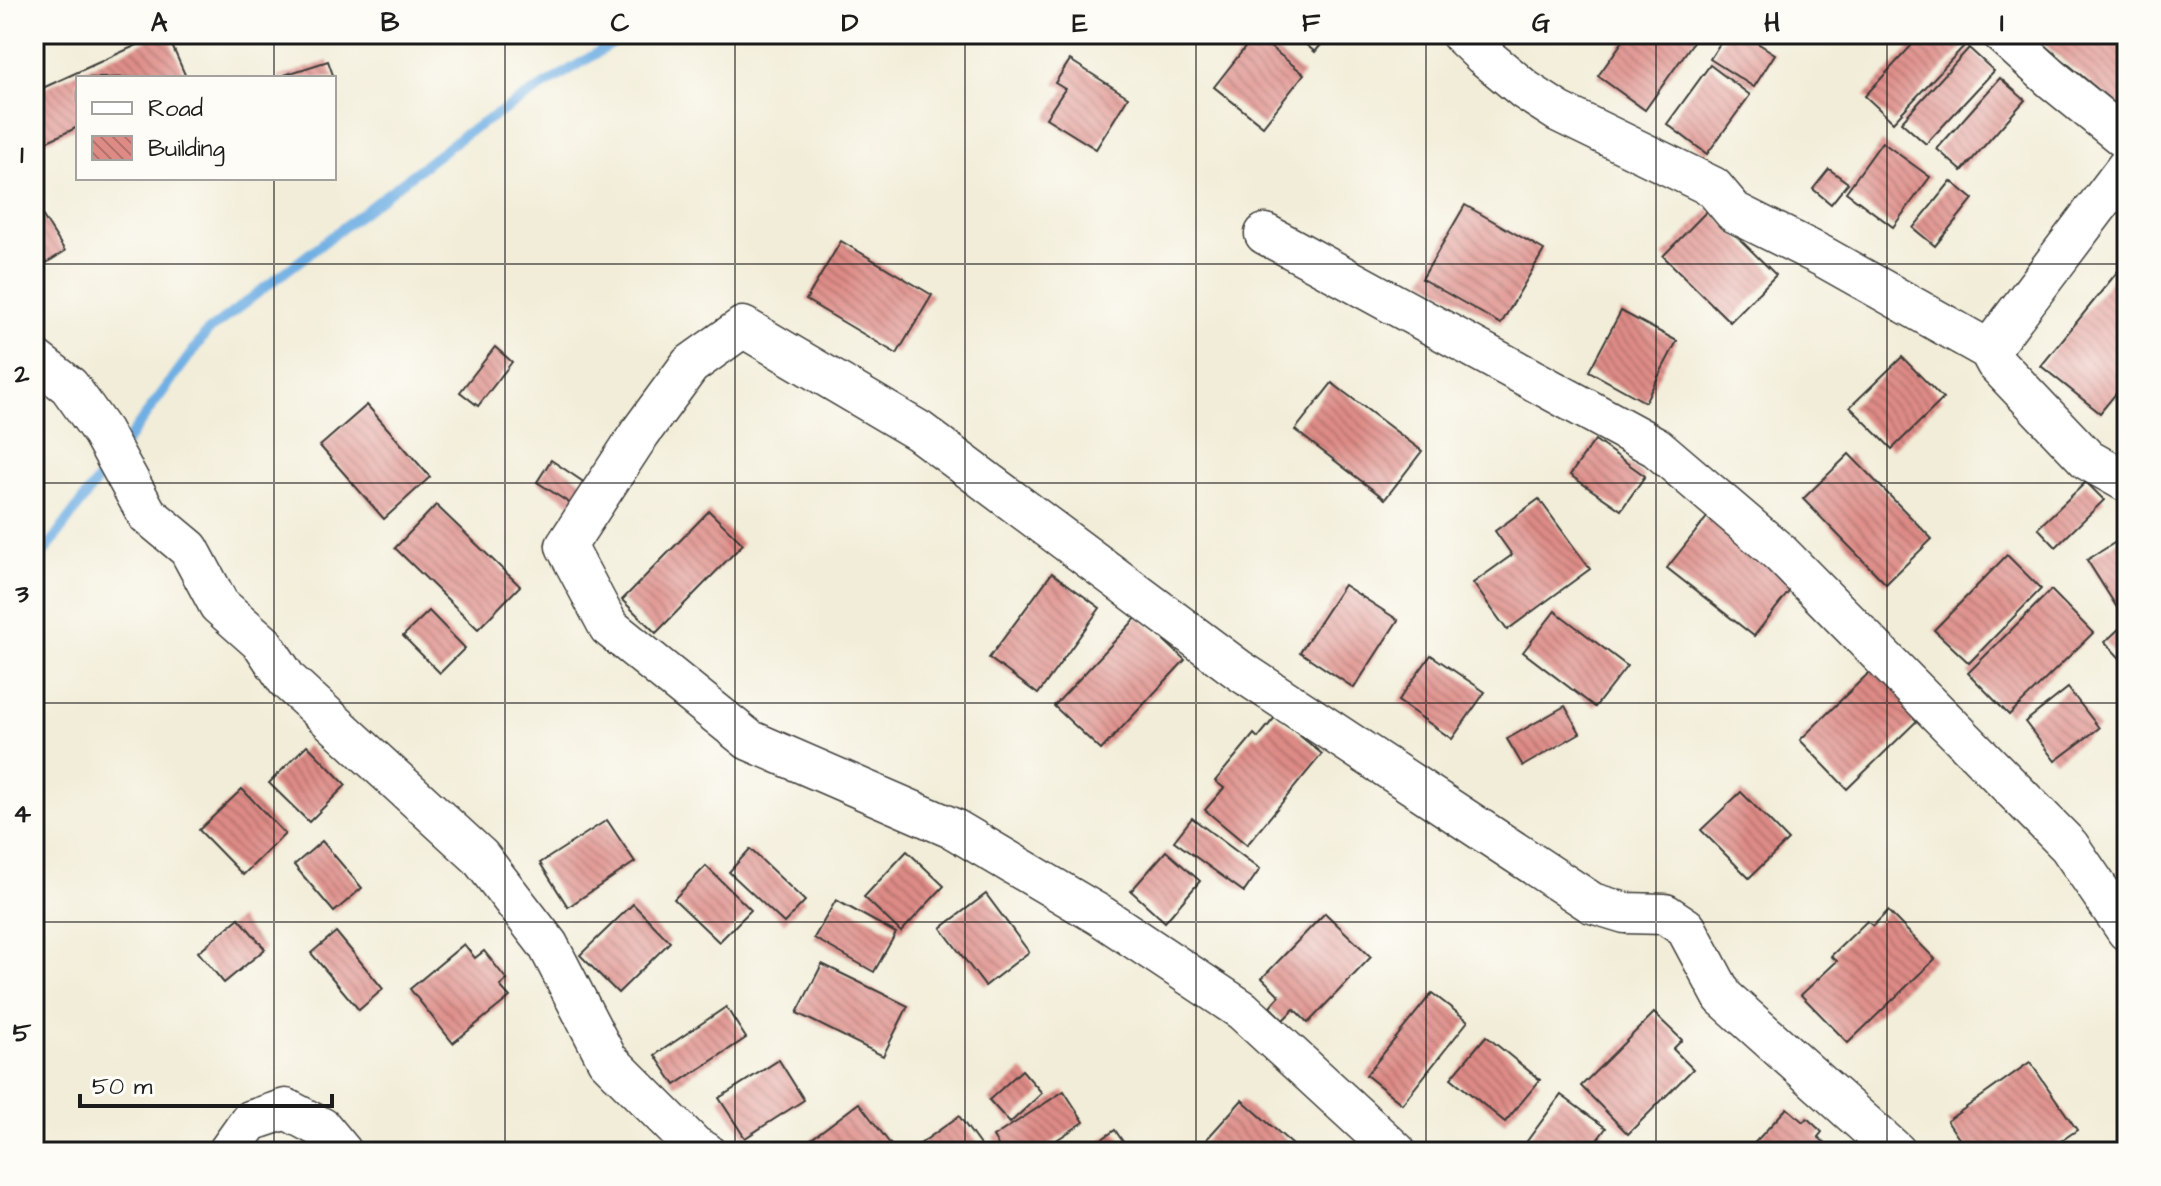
<svg xmlns="http://www.w3.org/2000/svg" width="2161" height="1186" viewBox="0 0 2161 1186" font-family="'Architects Daughter',sans-serif">
  <defs>
    <pattern id="building-back-hatch" width="6" height="6" patternUnits="userSpaceOnUse" patternTransform="scale(2)"><rect width="6" height="6" fill="#de8b86"/><path d="M-1 5l2 2M0 0l6 6M5-1l2 2" fill="none" stroke="#b3716d"/></pattern>
  </defs>
  <rect width="100%" height="100%" fill="#fdfcf7"/>
  <filter id="ink" filterUnits="userSpaceOnUse"><feTurbulence type="fractalNoise" baseFrequency=".0125" numOctaves="2"/><feDisplacementMap in="SourceGraphic" scale="16" xChannelSelector="R" yChannelSelector="G"/><feConvolveMatrix kernelMatrix="1 2 1 2 8 2 1 2 1" color-interpolation-filters="sRGB"/></filter>
  <filter id="wash" filterUnits="userSpaceOnUse"><feTurbulence type="fractalNoise" baseFrequency=".006" numOctaves="4" result="noise"/><feDisplacementMap in="SourceGraphic" scale="32" xChannelSelector="R" yChannelSelector="G"/><feGaussianBlur stdDeviation="1.8" result="paint"/><feColorMatrix in="noise" values="0 0 0 0 0 0 0 0 0 0 0 0 0 0 0 0 0 1.4 0 .05"/><feComposite in="paint" operator="in"/></filter>
  <g filter="url(#wash)">
    <rect width="100%" height="100%" fill="#f2edd8"/>
    <g fill="none" stroke-linecap="round" stroke-linejoin="round">
      <g stroke="#6fafe3" stroke-width="10">
        <polyline points="120,450 207,332 465,134 628,34"/>
        <polyline points="34,566 108,466"/>
      </g>
    </g>
    <g id="blocks">
      <g fill="url(#building-back-hatch)">
        <polygon points="161,34 167,34 186,77 78,78 78,127 39,145 34,134 34,92"/>
        <polygon points="1293,34 1330,34 1315,52"/>
        <polygon points="1628,34 1699,34 1645,110 1598,76"/>
        <polygon points="1726,34 1743,34 1775,54 1754,87 1710,59"/>
        <polygon points="1922,34 1951,34 1964,46 1893,122 1865,96"/>
        <polygon points="2032,34 2127,34 2127,100 2120,108"/>
        <polygon points="1255,35 1304,74 1263,126 1214,87"/>
        <polygon points="1969,48 1994,71 1926,144 1901,122"/>
        <polygon points="1070,60 1128,97 1096,149 1046,118 1065,89 1055,83"/>
        <polygon points="328,61 334,78 278,78 278,77"/>
        <polygon points="1710,65 1750,95 1707,154 1667,124"/>
        <polygon points="2000,78 2025,100 1962,171 1937,149"/>
        <polygon points="1882,142 1930,177 1893,227 1846,192"/>
        <polygon points="1829,169 1848,183 1831,204 1813,189"/>
        <polygon points="1951,181 1973,199 1935,246 1913,228"/>
        <polygon points="1465,205 1544,250 1501,324 1422,279"/>
        <polygon points="37,207 65,251 43,265 34,251 34,209"/>
        <polygon points="1709,209 1776,275 1730,322 1663,256"/>
        <polygon points="841,241 932,295 897,354 806,300"/>
        <polygon points="2118,271 2127,278 2127,380 2100,413 2041,366"/>
        <polygon points="1621,311 1677,341 1645,402 1589,371"/>
        <polygon points="495,347 512,362 478,406 460,392"/>
        <polygon points="1902,357 1943,399 1892,449 1850,407"/>
        <polygon points="1332,383 1422,451 1385,499 1295,430"/>
        <polygon points="367,405 430,477 384,519 320,446"/>
        <polygon points="1595,440 1645,476 1621,510 1570,475"/>
        <polygon points="1849,454 1932,539 1886,584 1803,499"/>
        <polygon points="551,460 585,483 571,504 537,482"/>
        <polygon points="2086,482 2104,500 2056,547 2038,528"/>
        <polygon points="1539,499 1590,569 1507,630 1473,583 1512,555 1495,531"/>
        <polygon points="436,505 520,586 478,629 395,548"/>
        <polygon points="709,511 743,544 656,633 622,600"/>
        <polygon points="1708,516 1795,584 1754,636 1667,568"/>
        <polygon points="2127,535 2127,614 2123,617 2087,560"/>
        <polygon points="2007,555 2041,589 1969,663 1934,630"/>
        <polygon points="1052,573 1100,608 1038,694 989,658"/>
        <polygon points="1344,585 1398,620 1354,688 1300,652"/>
        <polygon points="2051,590 2093,633 2009,715 1968,673"/>
        <polygon points="429,611 465,648 440,673 403,636"/>
        <polygon points="1555,611 1627,666 1595,707 1523,652"/>
        <polygon points="1138,616 1185,660 1101,750 1054,706"/>
        <polygon points="2121,627 2127,633 2127,666 2105,642"/>
        <polygon points="1431,655 1485,692 1452,739 1398,701"/>
        <polygon points="1881,661 1928,710 1847,789 1800,740"/>
        <polygon points="2068,688 2099,728 2055,761 2025,722"/>
        <polygon points="1565,706 1580,733 1523,766 1507,739"/>
        <polygon points="1276,716 1322,754 1247,845 1205,810 1224,788 1215,781 1254,734 1258,738"/>
        <polygon points="307,745 346,785 309,822 269,783"/>
        <polygon points="242,789 285,834 243,875 199,830"/>
        <polygon points="1741,792 1788,840 1749,878 1701,830"/>
        <polygon points="1192,818 1260,869 1244,892 1174,841"/>
        <polygon points="607,820 635,862 568,907 540,863"/>
        <polygon points="322,841 362,888 334,912 294,865"/>
        <polygon points="750,849 805,901 784,923 729,872"/>
        <polygon points="907,851 944,886 901,932 864,897"/>
        <polygon points="1166,851 1200,881 1165,922 1131,891"/>
        <polygon points="706,866 751,910 719,942 674,899"/>
        <polygon points="986,894 1029,952 985,986 941,928"/>
        <polygon points="836,900 896,933 874,972 814,938"/>
        <polygon points="633,904 670,942 618,993 580,955"/>
        <polygon points="1888,911 1935,959 1848,1043 1801,995 1837,961 1831,956 1867,921 1873,926"/>
        <polygon points="1325,913 1371,957 1308,1023 1294,1009 1283,1020 1270,1007 1280,996 1262,978"/>
        <polygon points="239,918 265,949 224,983 198,952"/>
        <polygon points="336,932 383,989 359,1010 311,953"/>
        <polygon points="464,944 475,958 484,951 507,980 500,986 510,997 453,1043 410,989"/>
        <polygon points="822,964 908,1006 883,1056 797,1013"/>
        <polygon points="1432,993 1468,1021 1402,1104 1366,1075"/>
        <polygon points="726,1007 746,1038 675,1085 655,1055"/>
        <polygon points="1654,1013 1682,1040 1673,1049 1693,1069 1628,1134 1581,1086"/>
        <polygon points="1486,1036 1540,1080 1505,1122 1451,1078"/>
        <polygon points="779,1060 804,1100 745,1138 719,1098"/>
        <polygon points="2030,1062 2077,1130 2045,1152 1968,1152 1947,1121"/>
        <polygon points="1022,1070 1042,1093 1010,1123 989,1100"/>
        <polygon points="1064,1091 1084,1122 1038,1152 1002,1152 993,1137"/>
        <polygon points="1561,1095 1606,1128 1588,1152 1519,1152"/>
        <polygon points="1242,1100 1292,1144 1285,1152 1195,1152"/>
        <polygon points="859,1103 891,1145 882,1152 794,1152"/>
        <polygon points="1787,1108 1803,1122 1807,1118 1822,1132 1818,1137 1835,1152 1746,1152"/>
        <polygon points="959,1116 985,1152 909,1152"/>
        <polygon points="1115,1130 1130,1152 1084,1152"/>
      </g>
    </g>
  </g>
  <g filter="url(#ink)">
    <use href="#blocks" fill-opacity="0" stroke="#3c3b38" stroke-width="2"/>
    <g fill="none" stroke-linecap="round" stroke-linejoin="round">
      <defs>
        <g id="minor">
          <polyline points="1461,34 1483,55 1525,90 1559,112 1713,187 1734,212 1822,256 1989,350 1996,363 2088,460 2127,482"/>
          <polyline points="2002,34 2052,79 2127,140"/>
          <polyline points="1265,234 1656,447 1780,553 2069,846 2127,931"/>
          <polyline points="1989,350 2127,167"/>
          <polyline points="34,359 69,386 102,432 147,514 189,549 219,605 263,644 287,680 480,857 548,945 607,1059 694,1146 705,1152"/>
          <polyline points="228,1152 250,1121 286,1109 322,1128 342,1152"/>
          <polyline points="1396,1152 1242,1010 1101,916 954,829 749,740 609,627 566,546 640,433 690,365 743,327 919,431 1239,670 1592,903 1625,913 1665,914 1686,928 1723,997 1896,1152"/>
        </g>
      </defs>
      <use href="#minor" stroke="#3c3b38" stroke-width="43"/>
      <use href="#minor" stroke="#fff" stroke-width="40"/>
    </g>
  </g>
  <path fill="none" stroke="#1c1c1c" stroke-width="2" stroke-opacity="0.55" d="M 274,34 L 274,78M 505,34 L 505,1152M 735,34 L 735,1152M 965,34 L 965,1152M 1196,34 L 1196,1152M 1426,34 L 1426,1152M 1656,34 L 1656,1152M 1887,34 L 1887,1152M 274,178 L 274,1152M 34,264 L 2127,264M 34,483 L 2127,483M 34,703 L 2127,703M 34,922 L 2127,922"/>
  <rect width="2161" height="1186" fill="none" stroke="#fdfcf7" stroke-width="88"/>
  <rect x="76" y="76" width="260" height="104" fill="#fdfcf7" stroke="#a3a29f" stroke-width="2"/>
  <rect x="92" y="102" width="40" height="12" fill="#ffffff" stroke="#a3a29f" stroke-width="2"/>
  <text x="148" y="116" font-size="24" fill="#1c1c1c">Road</text>
  <rect x="92" y="136" width="40" height="24" fill="url(#building-back-hatch)" stroke="#a3a29f" stroke-width="2"/>
  <text x="148" y="156" font-size="24" fill="#1c1c1c">Building</text>
  <path d="M80 1094v12h252v-12" fill="none" stroke="#1c1c1c" stroke-width="4"/>
  <text x="92" y="1094" font-size="24" fill="#1c1c1c" stroke="#fdfcf7" stroke-width="6" paint-order="stroke">50 m</text>
  <rect x="44" y="44" width="2073" height="1098" fill="none" stroke="#1c1c1c" stroke-width="3"/>
  <g font-size="26" text-anchor="middle" font-weight="bold" fill="#1c1c1c">
    <text x="159" y="31">A</text>
    <text x="390" y="31">B</text>
    <text x="620" y="31">C</text>
    <text x="850" y="31">D</text>
    <text x="1080" y="31">E</text>
    <text x="1311" y="31">F</text>
    <text x="1541" y="31">G</text>
    <text x="1772" y="31">H</text>
    <text x="2002" y="31">I</text>
    <text x="22" y="163">1</text>
    <text x="22" y="382">2</text>
    <text x="22" y="602">3</text>
    <text x="22" y="822">4</text>
    <text x="22" y="1041">5</text>
  </g>
</svg>
